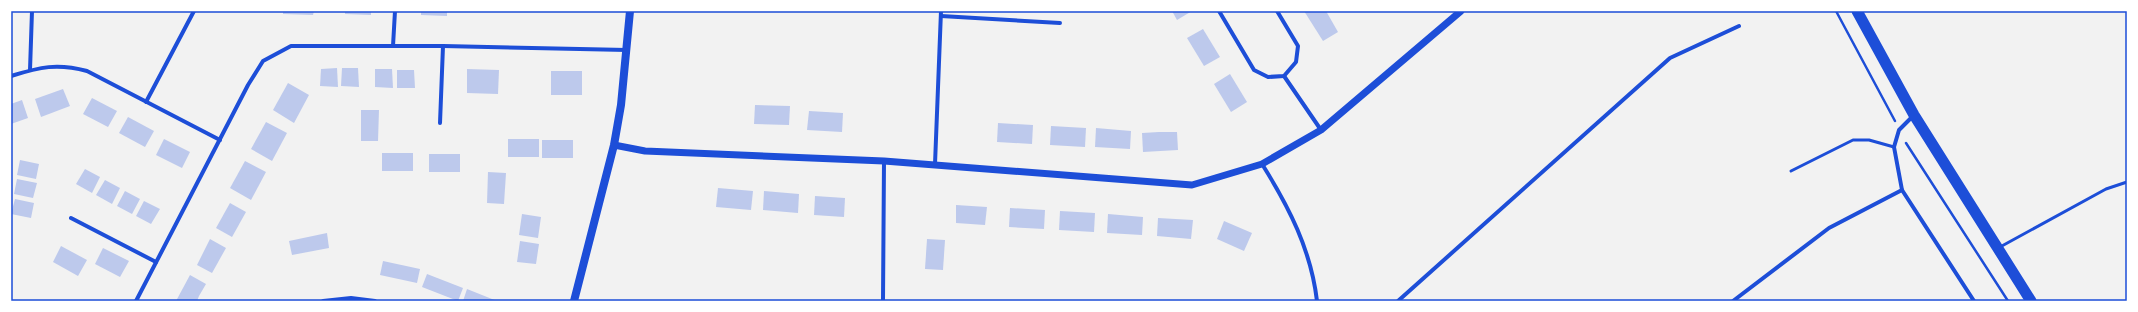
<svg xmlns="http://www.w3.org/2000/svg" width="2138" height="312" viewBox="0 0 2138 312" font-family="Helvetica,sans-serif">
  <rect width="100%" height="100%" fill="#f2f2f2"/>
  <g fill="#bdc9ec">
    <polygon points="283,11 314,11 313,15 283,14"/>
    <polygon points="345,11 371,11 371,15 345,14"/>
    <polygon points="421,11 447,11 447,16 421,15"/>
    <polygon points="1172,11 1192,11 1177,20"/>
    <polygon points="1304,11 1326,11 1338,32 1323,41"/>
    <polygon points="1203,29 1220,57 1204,66 1187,38"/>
    <polygon points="337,68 338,87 320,86 321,69"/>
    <polygon points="342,68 358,68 359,87 341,86"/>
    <polygon points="375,69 392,69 393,88 375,87"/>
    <polygon points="467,69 499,70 498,94 467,93"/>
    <polygon points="397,70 414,70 415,88 397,88"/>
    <rect x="551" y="71" width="31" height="24"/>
    <polygon points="1230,74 1247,102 1231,112 1214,84"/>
    <polygon points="288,83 309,95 294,123 273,110"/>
    <polygon points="63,89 70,106 41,117 35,99"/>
    <polygon points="92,98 117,111 108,127 83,114"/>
    <polygon points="22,100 28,118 11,124 11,104"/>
    <polygon points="755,105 790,106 789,125 754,124"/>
    <polygon points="361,110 379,110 378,141 361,141"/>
    <polygon points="809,111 843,113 842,132 807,130"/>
    <polygon points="128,117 154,131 145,147 119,133"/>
    <polygon points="266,122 287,133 272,161 251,149"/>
    <polygon points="998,123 1033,125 1032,144 997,142"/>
    <polygon points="1051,126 1086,128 1085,147 1050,145"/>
    <polygon points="1096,128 1131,131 1130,149 1095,147"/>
    <polygon points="1159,132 1177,132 1178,150 1143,152 1142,133"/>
    <polygon points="164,139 190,152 182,168 156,155"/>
    <rect x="508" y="139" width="31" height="18"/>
    <rect x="542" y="140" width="31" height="18"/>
    <rect x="382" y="153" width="31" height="18"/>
    <rect x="429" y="154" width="31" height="18"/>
    <polygon points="20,160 39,164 36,179 17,175"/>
    <polygon points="245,161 266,172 251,200 230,188"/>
    <polygon points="85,169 100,177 92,193 76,184"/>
    <polygon points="488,172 506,173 504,204 487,203"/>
    <polygon points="17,179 37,183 33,198 14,194"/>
    <polygon points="105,180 120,188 112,204 96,195"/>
    <polygon points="718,188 753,191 751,210 716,207"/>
    <polygon points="125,191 140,199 132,214 117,206"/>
    <polygon points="764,191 799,194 798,213 763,210"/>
    <polygon points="815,196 845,198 844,217 814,215"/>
    <polygon points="15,199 34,203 31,218 11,214"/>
    <polygon points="144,201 160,209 151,224 136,216"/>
    <polygon points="230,203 246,212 232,237 216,228"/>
    <polygon points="956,205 987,207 985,225 956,223"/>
    <polygon points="1010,208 1045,210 1044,229 1009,227"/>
    <polygon points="1060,211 1095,213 1094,232 1059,230"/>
    <polygon points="522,214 541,217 538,238 519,235"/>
    <polygon points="1108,214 1143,217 1142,235 1107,233"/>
    <polygon points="1158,218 1193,220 1191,239 1157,236"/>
    <polygon points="1224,221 1252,233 1244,251 1217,239"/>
    <polygon points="327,233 329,248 292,255 289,241"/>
    <polygon points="210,239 226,248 212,273 197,265"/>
    <polygon points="927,239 945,240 943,270 925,269"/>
    <polygon points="520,241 539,244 536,264 517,262"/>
    <polygon points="61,246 87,260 78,276 53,262"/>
    <polygon points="103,248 129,261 120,277 95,264"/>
    <polygon points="383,261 420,269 417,283 380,275"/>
    <polygon points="427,274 463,288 458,301 422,287"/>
    <polygon points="190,275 206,284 199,296 197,301 176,301"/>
    <polygon points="467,289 497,301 463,301"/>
  </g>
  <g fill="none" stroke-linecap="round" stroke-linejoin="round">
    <g stroke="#1d4ed8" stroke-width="2.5">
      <polyline points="1836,11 1895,121"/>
      <polyline points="1906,143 2008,301"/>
    </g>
    <g stroke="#1d4ed8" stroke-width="3">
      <polyline points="1791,171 1853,140 1869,140 1894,147"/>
      <polyline points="2000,247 2106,189 2127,182"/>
    </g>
    <g stroke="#1d4ed8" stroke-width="4">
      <polyline points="1219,11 1254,70 1268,77 1284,76 1296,62 1298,46 1277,11"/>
      <polyline points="941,16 1060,23"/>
      <polyline points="393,46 395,11"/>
      <polyline points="30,70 32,11"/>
      <path d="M 11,76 C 40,67 57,63 87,71 L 220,140"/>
      <polyline points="1284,76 1321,130"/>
      <polyline points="146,102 194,11"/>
      <polyline points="1913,116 1899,130 1894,147 1902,190 1974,301"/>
      <polyline points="440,123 443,46"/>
      <polyline points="935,164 941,11"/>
      <path d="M 1262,164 C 1289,207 1311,250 1317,301"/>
      <polyline points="71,218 156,262"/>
      <polyline points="136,301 248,85 263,61 291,46 443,46 627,50"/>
      <polyline points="323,301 351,298 375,301"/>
      <polyline points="883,301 884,161"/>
      <polyline points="1398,301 1670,58 1739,26"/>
      <polyline points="1733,301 1829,228 1902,190"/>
    </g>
    <polyline stroke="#1d4ed8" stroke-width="7" points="614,145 645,151 884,161 1192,185 1262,164 1321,130 1461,11"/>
    <polyline stroke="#1d4ed8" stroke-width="8" points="574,301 614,145 621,105 630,11"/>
    <polyline stroke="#1d4ed8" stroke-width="11" points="1857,11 1914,115 2031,301"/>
  </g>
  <rect width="2138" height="312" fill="none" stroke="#ffffff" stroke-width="24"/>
  <rect x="12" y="12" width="2114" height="288" fill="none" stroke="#1d4ed8" stroke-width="1.5"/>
</svg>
